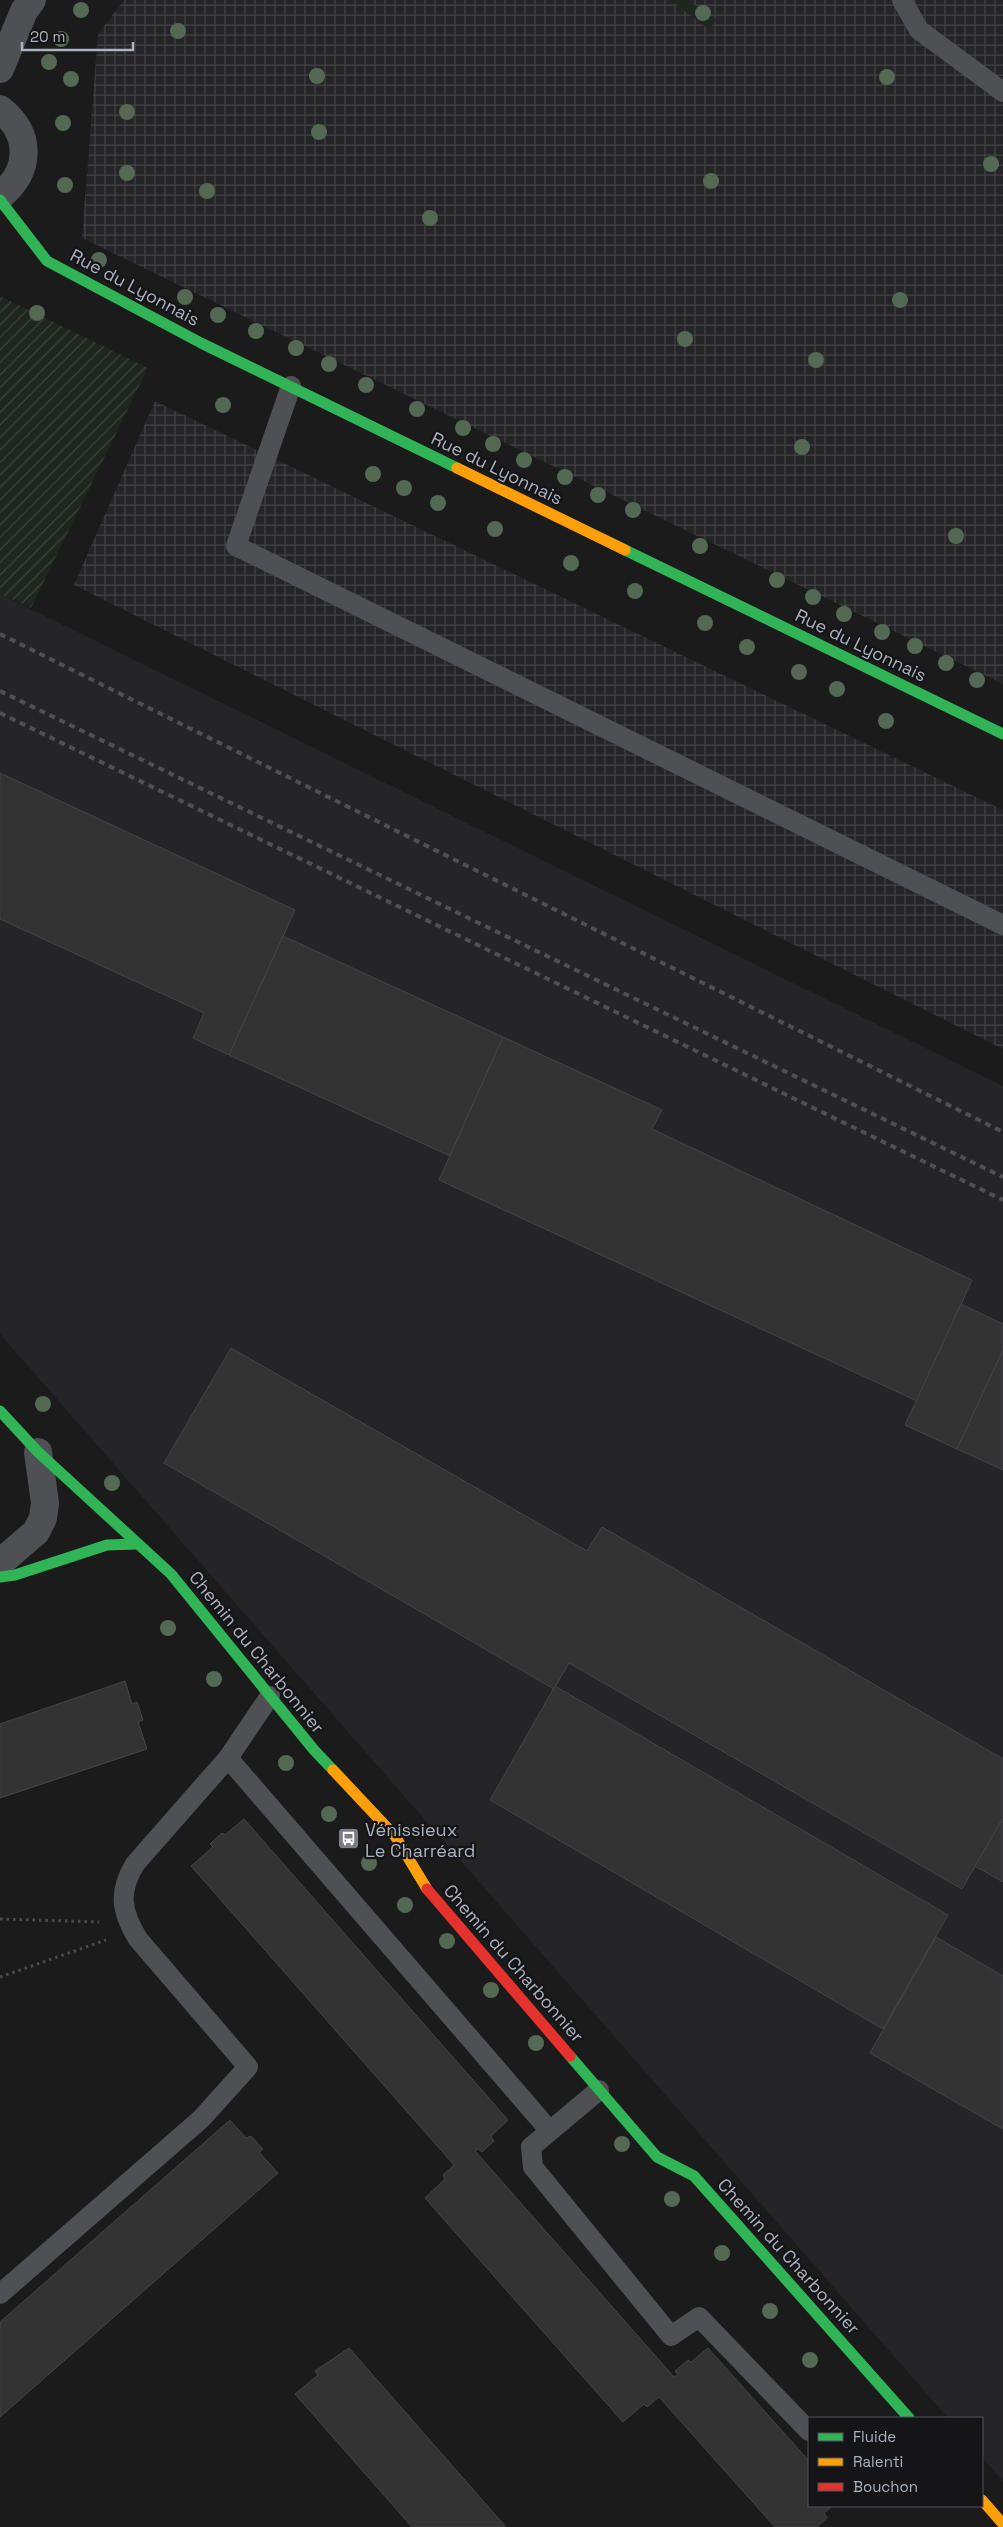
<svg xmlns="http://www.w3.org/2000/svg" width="1003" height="2527" viewBox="0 0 1003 2527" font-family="'Space Grotesk',sans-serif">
  <defs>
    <pattern id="industrial-grid" width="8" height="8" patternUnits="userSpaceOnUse" patternTransform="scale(1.25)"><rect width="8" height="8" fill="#252528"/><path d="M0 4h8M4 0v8" fill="none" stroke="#424245"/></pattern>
    <pattern id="garden-furrows" width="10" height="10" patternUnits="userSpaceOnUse" patternTransform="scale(1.25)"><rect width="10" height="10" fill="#1e261f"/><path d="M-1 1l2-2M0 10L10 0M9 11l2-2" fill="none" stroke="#3c433e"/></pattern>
  </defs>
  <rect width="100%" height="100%" fill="#1b1b1b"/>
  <polygon fill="#252528" points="0,594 1003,1086 1003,2481 982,2457 982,2418 948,2418 0,1334"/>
  <g fill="url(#industrial-grid)">
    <polygon points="124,0 1003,0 1003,684 82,238 98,34"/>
    <polygon points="155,401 1003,810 1003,1049 74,585"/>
  </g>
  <polygon fill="#1e261f" points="670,0 688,0 716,20 709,29"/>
  <polygon fill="url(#garden-furrows)" points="0,296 148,368 31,608 0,594"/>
  <g fill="#333334" stroke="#444547">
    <polygon points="0,773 295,910 229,1055 193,1038 204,1013 0,919"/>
    <polygon points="283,936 503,1037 450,1156 229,1055"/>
    <polygon points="503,1037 662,1110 652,1129 972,1280 917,1401 439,1180"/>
    <polygon points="961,1304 1003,1324 1003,1350 957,1449 905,1425"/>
    <polygon points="231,1348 587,1551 602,1527 1003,1759 1003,1818 962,1889 569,1663 554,1689 164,1463"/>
    <polygon points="1003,1350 1003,1470 957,1449"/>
    <polygon points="125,1681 132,1704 137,1702 143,1720 138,1722 147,1749 0,1798 0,1724"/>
    <polygon points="555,1686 948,1915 883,2029 490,1800"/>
    <polygon points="1003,1818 1003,1882 975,1866"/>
    <polygon points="244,1819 508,2120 491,2136 494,2141 482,2152 478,2149 475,2151 674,2377 678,2375 675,2371 688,2360 691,2362 708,2348 809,2461 809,2506 832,2506 824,2513 827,2518 817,2527 775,2527 659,2397 647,2407 644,2404 623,2422 425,2198 445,2179 443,2175 454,2165 191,1866 213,1847 210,1844 222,1833 225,1835"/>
    <polygon points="936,1937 1003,1976 1003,2129 870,2053"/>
    <polygon points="230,2120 246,2138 251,2136 263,2149 259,2152 278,2173 0,2417 0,2322"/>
    <polygon points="349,2348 506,2527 412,2527 295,2394 318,2375 315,2371"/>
  </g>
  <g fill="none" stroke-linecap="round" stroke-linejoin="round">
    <g stroke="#4b4c4f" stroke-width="3" stroke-dasharray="2.5 4" stroke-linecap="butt">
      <polyline points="0,1919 99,1922"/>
      <polyline points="0,1977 106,1940"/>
    </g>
    <g stroke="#4f5054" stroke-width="20">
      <polyline points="902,0 919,30 1003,92"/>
      <polyline points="291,386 236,546 1003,925"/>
      <polyline points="228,1758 270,1696"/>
      <polyline points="599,2090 531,2147 533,2167 671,2336 699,2317 809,2431"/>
      <path d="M 0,2294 L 201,2119 L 248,2067 L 138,1939 C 121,1911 118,1892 135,1864 L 228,1758 L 550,2131"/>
    </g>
    <g stroke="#4f5054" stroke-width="28">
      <polyline points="0,69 24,11 32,0"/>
      <path d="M 0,109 C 32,134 31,171 0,196"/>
      <polyline points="0,1563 36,1532 43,1518 45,1503 38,1452"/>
    </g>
    <g stroke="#30b455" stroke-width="11">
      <polyline points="0,200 47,261 201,343 457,468"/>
      <polyline points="625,550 1003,734"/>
      <polyline points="0,1411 38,1452 171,1574 314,1750 333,1770"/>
      <polyline points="0,1577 15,1575 107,1545 137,1544"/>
      <polyline points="570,2056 657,2157 694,2176 909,2418"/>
    </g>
    <g stroke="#ff9f0a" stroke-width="11">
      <polyline points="457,468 625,550"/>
      <polyline points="333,1770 395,1836 427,1889"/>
      <polyline points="982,2500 1003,2524"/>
    </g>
    <polyline stroke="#e5322d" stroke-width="11" points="427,1889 570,2056"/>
    <g stroke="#4f5053" stroke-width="4" stroke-dasharray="6 5" stroke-linecap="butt">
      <polyline points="0,634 1003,1132"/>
      <polyline points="0,691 1003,1177"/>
      <polyline points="0,713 1003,1200"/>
    </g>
  </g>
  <g fill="#536953">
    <circle cx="81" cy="10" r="8"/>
    <circle cx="703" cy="13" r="8"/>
    <circle cx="178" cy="31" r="8"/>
    <circle cx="61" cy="39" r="8"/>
    <circle cx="49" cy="62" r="8"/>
    <circle cx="317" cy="76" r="8"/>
    <circle cx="887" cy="77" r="8"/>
    <circle cx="71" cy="79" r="8"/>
    <circle cx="127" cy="112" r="8"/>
    <circle cx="63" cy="123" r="8"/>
    <circle cx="319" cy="132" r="8"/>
    <circle cx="991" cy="164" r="8"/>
    <circle cx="127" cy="173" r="8"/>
    <circle cx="711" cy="181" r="8"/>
    <circle cx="65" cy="185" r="8"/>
    <circle cx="207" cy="191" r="8"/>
    <circle cx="430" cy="218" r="8"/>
    <circle cx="99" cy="260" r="8"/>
    <circle cx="185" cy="297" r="8"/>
    <circle cx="900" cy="300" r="8"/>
    <circle cx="37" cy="313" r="8"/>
    <circle cx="218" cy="315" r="8"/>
    <circle cx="256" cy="331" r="8"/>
    <circle cx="685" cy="339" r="8"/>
    <circle cx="296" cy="348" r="8"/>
    <circle cx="816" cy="360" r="8"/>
    <circle cx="329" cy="364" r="8"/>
    <circle cx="366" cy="385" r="8"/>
    <circle cx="223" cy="405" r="8"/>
    <circle cx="417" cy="409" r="8"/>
    <circle cx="463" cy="428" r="8"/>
    <circle cx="493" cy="444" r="8"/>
    <circle cx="802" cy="447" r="8"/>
    <circle cx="524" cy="460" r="8"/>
    <circle cx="373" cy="474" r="8"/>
    <circle cx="565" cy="477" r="8"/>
    <circle cx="404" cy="488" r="8"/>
    <circle cx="598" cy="495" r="8"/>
    <circle cx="438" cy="503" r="8"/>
    <circle cx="633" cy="510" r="8"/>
    <circle cx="495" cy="529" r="8"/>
    <circle cx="956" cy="536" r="8"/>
    <circle cx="700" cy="546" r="8"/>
    <circle cx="571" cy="563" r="8"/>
    <circle cx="777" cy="580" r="8"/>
    <circle cx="635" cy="591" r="8"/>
    <circle cx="813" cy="597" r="8"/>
    <circle cx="844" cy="614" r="8"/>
    <circle cx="705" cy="623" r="8"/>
    <circle cx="882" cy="632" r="8"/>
    <circle cx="915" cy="646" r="8"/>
    <circle cx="747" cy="647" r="8"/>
    <circle cx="946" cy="663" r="8"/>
    <circle cx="799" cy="672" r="8"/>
    <circle cx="977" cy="680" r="8"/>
    <circle cx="837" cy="689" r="8"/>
    <circle cx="886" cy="721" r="8"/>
    <circle cx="43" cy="1404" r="8"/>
    <circle cx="112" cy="1483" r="8"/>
    <circle cx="168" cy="1628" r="8"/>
    <circle cx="214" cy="1679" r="8"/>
    <circle cx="286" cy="1763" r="8"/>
    <circle cx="329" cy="1814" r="8"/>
    <circle cx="369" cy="1863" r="8"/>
    <circle cx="405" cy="1905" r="8"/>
    <circle cx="447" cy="1941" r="8"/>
    <circle cx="491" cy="1990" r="8"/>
    <circle cx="536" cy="2043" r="8"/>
    <circle cx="622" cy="2144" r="8"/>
    <circle cx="672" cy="2199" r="8"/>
    <circle cx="722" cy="2253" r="8"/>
    <circle cx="770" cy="2311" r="8"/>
    <circle cx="810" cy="2360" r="8"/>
  </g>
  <defs>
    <symbol id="bus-square" viewBox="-11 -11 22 22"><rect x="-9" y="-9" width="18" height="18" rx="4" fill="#797d84" stroke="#151518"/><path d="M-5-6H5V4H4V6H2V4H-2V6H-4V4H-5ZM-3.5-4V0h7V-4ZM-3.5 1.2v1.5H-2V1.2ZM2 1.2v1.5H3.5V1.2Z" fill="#fff"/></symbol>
  </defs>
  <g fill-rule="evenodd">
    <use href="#bus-square" x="336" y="1826" width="25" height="25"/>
  </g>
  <g text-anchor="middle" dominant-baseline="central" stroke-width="4.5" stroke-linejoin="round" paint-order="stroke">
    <g font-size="18" fill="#abb2bd" stroke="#151518">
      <text transform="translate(135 287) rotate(28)">Rue du Lyonnais</text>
      <text transform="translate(497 468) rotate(26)">Rue du Lyonnais</text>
      <text transform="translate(861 645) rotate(26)">Rue du Lyonnais</text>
      <text transform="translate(257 1652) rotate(51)">Chemin du Charbonnier</text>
      <text transform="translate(514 1963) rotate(49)">Chemin du Charbonnier</text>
      <text transform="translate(789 2256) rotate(48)">Chemin du Charbonnier</text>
    </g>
    <g font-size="18" fill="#abb2bd" stroke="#151518" text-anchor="start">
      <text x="365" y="1829">Vénissieux<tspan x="365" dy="21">Le Charréard</tspan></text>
    </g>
  </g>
  <rect x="808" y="2417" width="175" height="90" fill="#151518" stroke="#51545a"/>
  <rect x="818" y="2433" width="25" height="8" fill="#30b455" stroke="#51545a"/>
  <text x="853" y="2442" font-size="15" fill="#abb2bd">Fluide</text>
  <rect x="818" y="2458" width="25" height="8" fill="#ff9f0a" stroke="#51545a"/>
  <text x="853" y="2467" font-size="15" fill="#abb2bd">Ralenti</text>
  <rect x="818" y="2483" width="25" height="8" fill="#e5322d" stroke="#51545a"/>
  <text x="853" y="2492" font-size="15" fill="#abb2bd">Bouchon</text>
  <path d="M22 42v8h111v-8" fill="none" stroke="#abb2bd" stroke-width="2.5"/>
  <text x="30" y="42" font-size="15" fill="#abb2bd" stroke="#151518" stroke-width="4" paint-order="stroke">20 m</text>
</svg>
